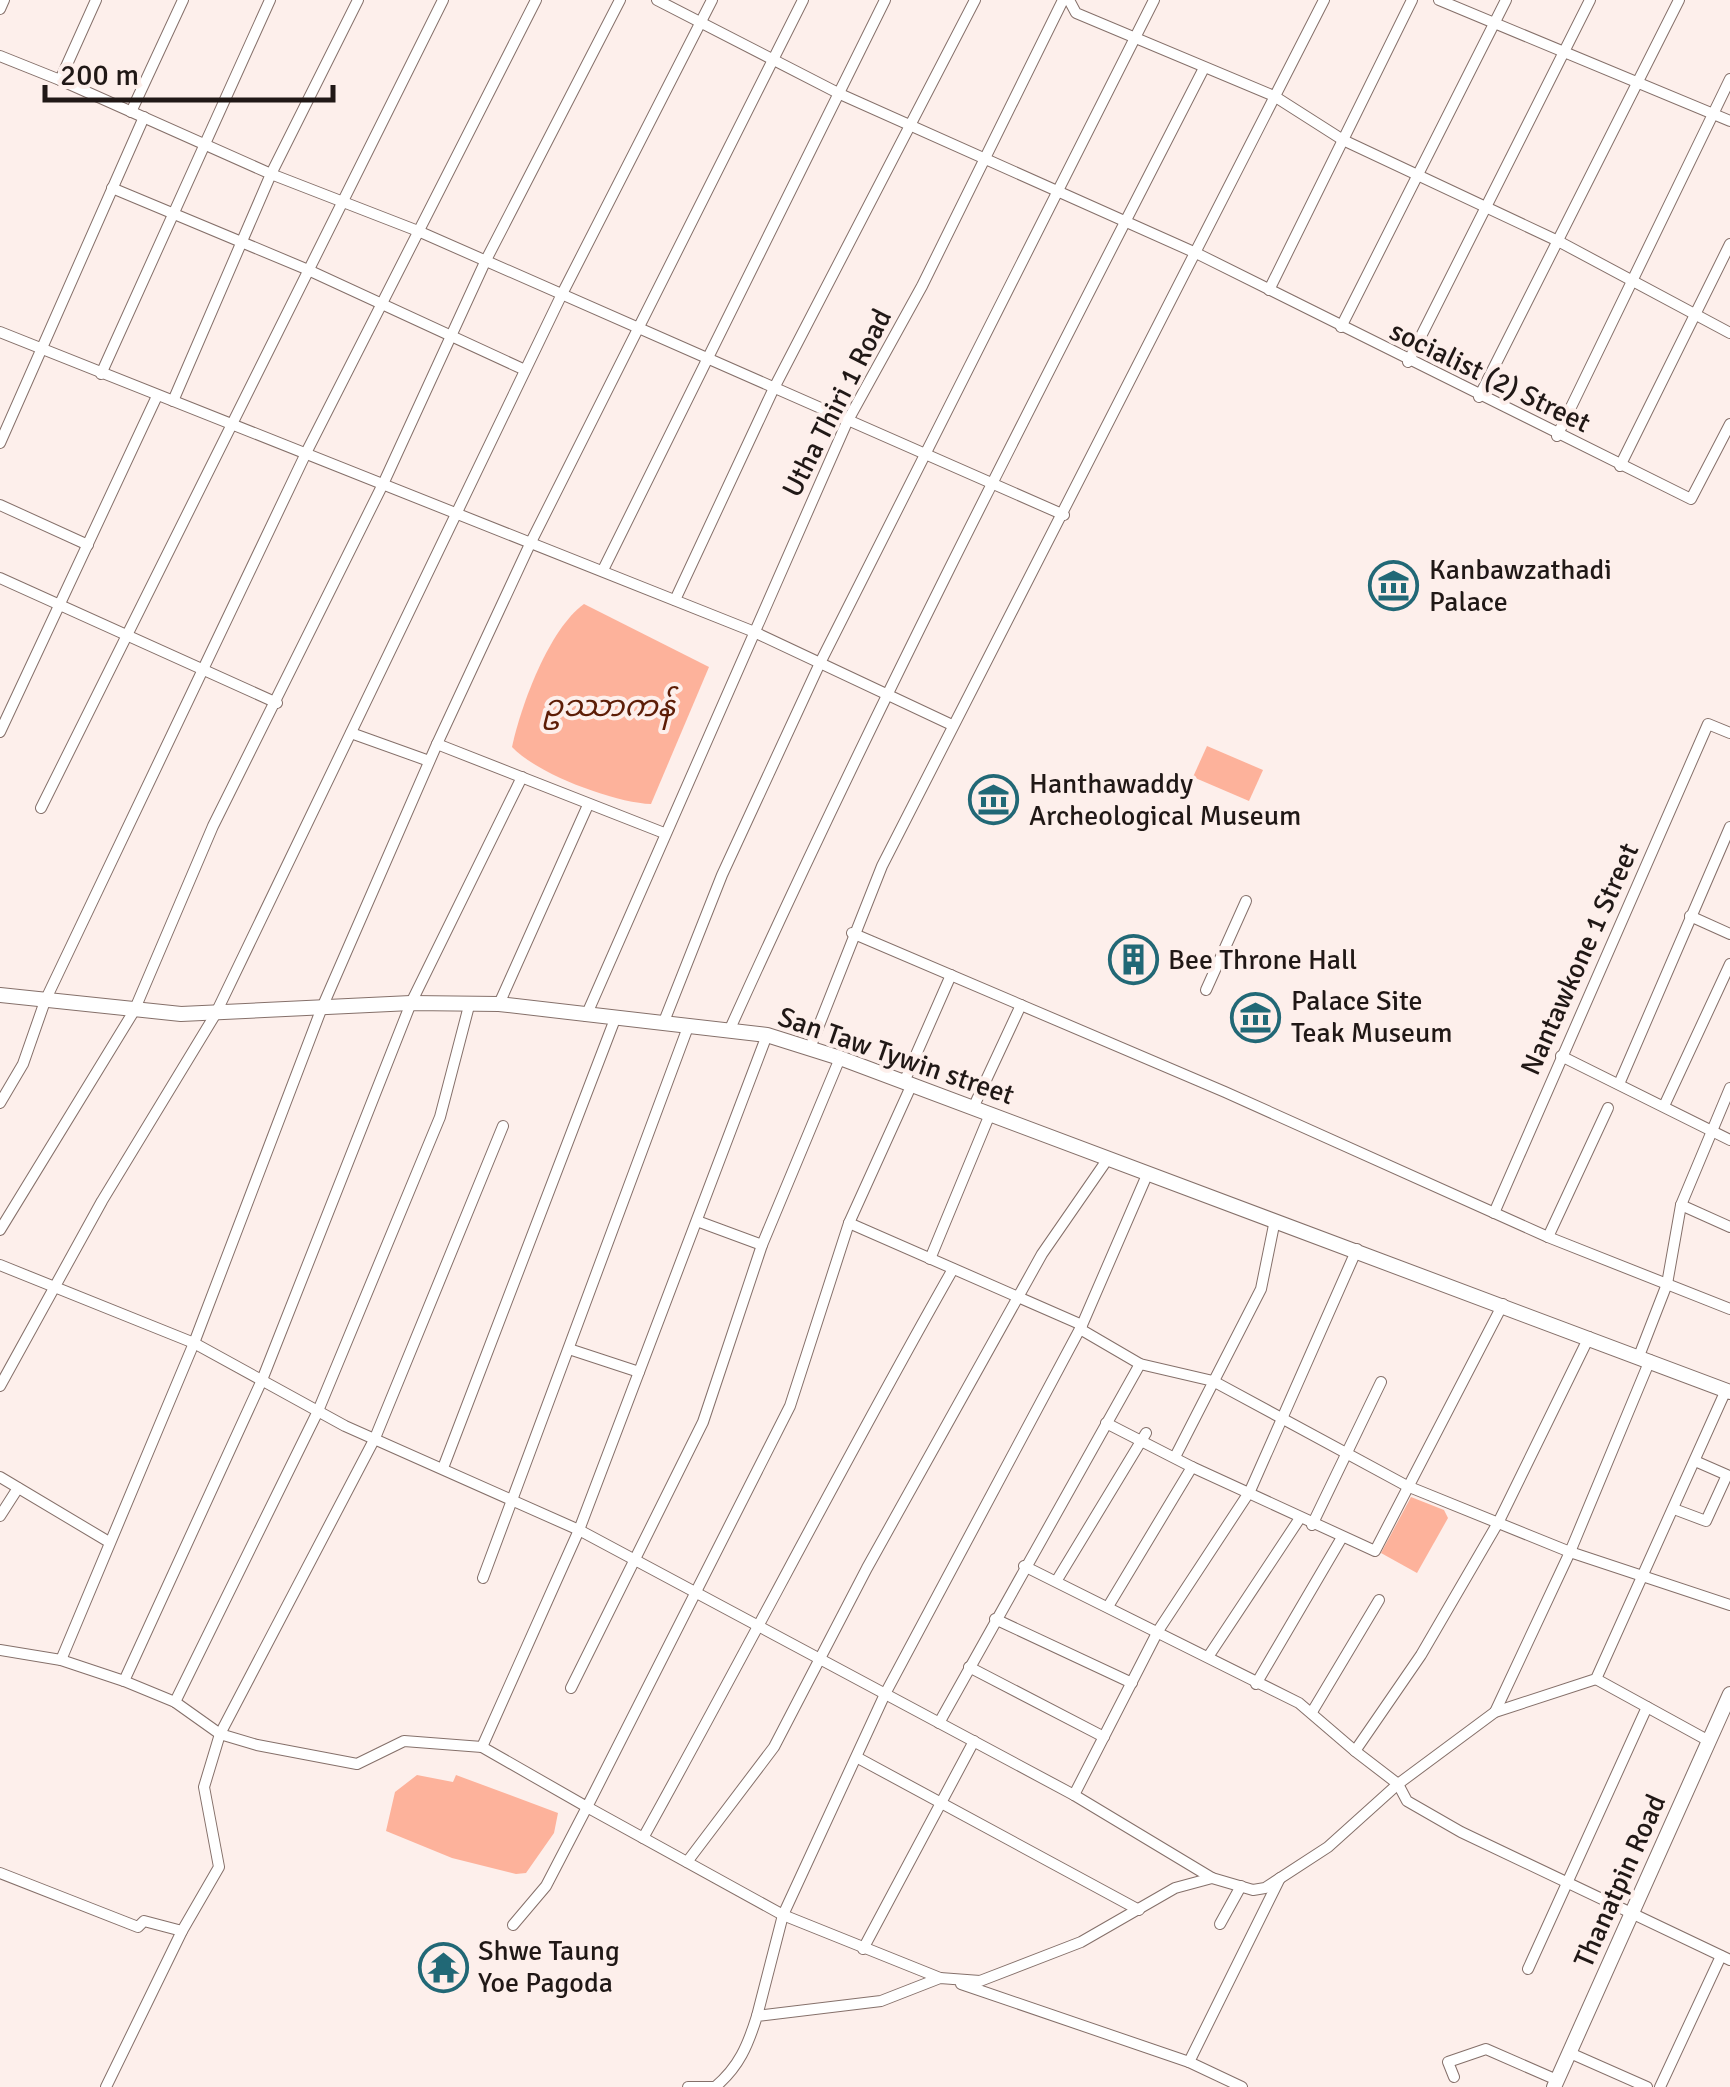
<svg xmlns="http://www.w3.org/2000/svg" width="1730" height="2087" viewBox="0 0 1730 2087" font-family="Signika,'Noto Sans Myanmar',sans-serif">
  <rect width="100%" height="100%" fill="#fdefeb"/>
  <g fill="#fdb29b">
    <path d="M 584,604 L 709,667 L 651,804 C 615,803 537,774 512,747 C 521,705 549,629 584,604 Z"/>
    <polygon points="1207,746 1263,770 1249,801 1193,777"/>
    <polygon points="1411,1497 1444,1510 1448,1518 1417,1573 1381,1553"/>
    <polygon points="417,1775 453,1782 456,1775 558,1813 554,1833 526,1873 516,1874 452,1858 386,1831 395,1792"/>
  </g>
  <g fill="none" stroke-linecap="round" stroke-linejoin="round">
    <defs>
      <g id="street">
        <polyline points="358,0 271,174 418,231 1064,515"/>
        <polyline points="657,0 840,94 1196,253 1691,499 1730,424"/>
        <polyline points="1069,0 1076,13 1274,96 1343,140 1558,241 1730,333"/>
        <polyline points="1439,0 1730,121"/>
        <polyline points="0,9 4,0"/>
        <polyline points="0,56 60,80 96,0"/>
        <polyline points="60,80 271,174 173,401"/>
        <polyline points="131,112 183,0"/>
        <polyline points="112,188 306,269 525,370"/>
        <polyline points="1269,290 1412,0"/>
        <polyline points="1341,327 1506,0"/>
        <polyline points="0,332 752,631 952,725"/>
        <polyline points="1408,362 1590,0"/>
        <polyline points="101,374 270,0"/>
        <polyline points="1479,397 1679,0"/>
        <polyline points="1557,436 1730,79"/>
        <polyline points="0,443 144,117"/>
        <polyline points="1620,466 1730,244"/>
        <polyline points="0,505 88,545"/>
        <polyline points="603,570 885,0"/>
        <polyline points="0,578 277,703"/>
        <polyline points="675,600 773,390 975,0"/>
        <polyline points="0,732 157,396"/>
        <polyline points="351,733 429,761"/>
        <polyline points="437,744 664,833"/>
        <polyline points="41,808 443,0"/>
        <polyline points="1690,916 1730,934"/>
        <polyline points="852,933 1225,1092 1548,1237 1730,1309"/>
        <polyline points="1206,990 1246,901"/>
        <polyline points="499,1004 588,805"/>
        <polyline points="586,1016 847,422 922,286 1063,0"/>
        <polyline points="663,1024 722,875 820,663 1154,0"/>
        <path d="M 729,1031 C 876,705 1041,386 1204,68"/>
        <polyline points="810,1048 882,866 1324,0"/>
        <polyline points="1561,1056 1730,1140"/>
        <polyline points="904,1082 951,975"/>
        <polyline points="1619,1084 1730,827"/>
        <polyline points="0,1103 23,1064 45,1001 307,451 536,0"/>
        <polyline points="1664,1106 1730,964"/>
        <polyline points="973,1108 1021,1005"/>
        <polyline points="1681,1205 1730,1227"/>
        <polyline points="1494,1213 1708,724 1730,733"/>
        <polyline points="697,1221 762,1245"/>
        <polyline points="849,1223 1082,1325"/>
        <polyline points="0,1230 134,1011 213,826 384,482 485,262 620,0"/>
        <polyline points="1548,1237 1608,1108"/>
        <polyline points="930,1259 990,1114"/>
        <polyline points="0,1265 194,1343 345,1426 579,1530 1074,1795 1212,1878"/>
        <polyline points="1080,1329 1140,1364 1213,1381 1407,1486 1570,1552 1730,1605"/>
        <polyline points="1589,1337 1499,1521 1421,1655 1355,1751 1398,1784 1407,1801 1461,1832 1730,1960"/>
        <polyline points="569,1349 639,1372"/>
        <polyline points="1639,1356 1667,1284 1681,1205 1730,1088"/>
        <polyline points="0,1386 102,1201 215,1015 561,296 712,0"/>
        <polyline points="1106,1423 1192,1467 1109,1605"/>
        <polyline points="1175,1457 1261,1289 1275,1220"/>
        <polyline points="1192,1467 1375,1551 1503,1304"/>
        <polyline points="443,1468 615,1019"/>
        <polyline points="0,1477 109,1542"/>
        <polyline points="1674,1509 1706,1521 1727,1475 1695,1461"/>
        <polyline points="0,1516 18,1488"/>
        <polyline points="1312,1525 1381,1382"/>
        <polyline points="1024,1566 1299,1703 1355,1751"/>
        <polyline points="483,1578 688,1027"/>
        <polyline points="1057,1580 1146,1433"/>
        <polyline points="995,1619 1132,1683"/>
        <polyline points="0,1650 61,1660 124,1681 175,1702 220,1734 257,1745 357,1764 404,1741 482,1747 587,1807 790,1406 849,1223 912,1084"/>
        <polyline points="1208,1657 1300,1518"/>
        <polyline points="61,1660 194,1343 321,1010 437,744 530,544 803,0"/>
        <polyline points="969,1667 1104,1737"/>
        <polyline points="1596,1679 1709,1741"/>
        <polyline points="124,1681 262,1380 411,1003 522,777"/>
        <polyline points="1256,1684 1341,1539"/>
        <polyline points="571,1688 703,1422 762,1245 840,1058"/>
        <polyline points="175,1702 318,1411 440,1117 470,1002"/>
        <polyline points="1312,1712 1379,1600"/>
        <polyline points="1495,1712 1570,1552 1650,1360"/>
        <polyline points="939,1723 1140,1364"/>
        <polyline points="482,1747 579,1530 767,1035"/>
        <polyline points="858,1758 1139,1910"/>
        <polyline points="1074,1795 1158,1631 1250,1491 1357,1249"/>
        <path d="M 643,1838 C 748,1649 846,1457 953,1269"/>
        <polyline points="687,1862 774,1747 867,1568 1042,1254 1107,1160"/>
        <polyline points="0,1873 138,1927 144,1921 182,1931"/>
        <polyline points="1220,1924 1241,1886"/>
        <polyline points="513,1925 546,1886 587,1807 783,1915 940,1978"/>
        <polyline points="863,1949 974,1741"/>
        <polyline points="1528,1969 1647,1707"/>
        <polyline points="961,1984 1189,2062 1242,2087"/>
        <polyline points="757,2016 783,1915 885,1694 1082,1325 1147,1175"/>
        <polyline points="1570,2053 1647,2087"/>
        <polyline points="1189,2062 1280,1878"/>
        <polyline points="1454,2077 1448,2062 1486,2049 1557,2080"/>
        <polyline points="106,2087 182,1931 219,1867 204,1787 220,1734 375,1438 503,1126"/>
        <polyline points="688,2087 713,2087"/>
        <path d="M 715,2087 C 739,2067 748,2045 757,2016 L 881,2001 L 940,1978 L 980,1981 L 1081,1942 L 1175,1888 L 1212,1878 L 1253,1890 L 1265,1888 L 1328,1847 L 1398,1784 L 1495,1712 L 1596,1679 L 1726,1390"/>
        <polyline points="1660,2087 1721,1956"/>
      </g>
      <g id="secondary">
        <polyline points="0,995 181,1014 411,1003 499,1004 767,1035 840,1058 1730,1392"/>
        <polyline points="1554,2087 1730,1694"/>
      </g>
    </defs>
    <use href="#street" stroke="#85706a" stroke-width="12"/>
    <use href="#secondary" stroke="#85706a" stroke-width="16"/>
    <use href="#street" stroke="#fff" stroke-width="10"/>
    <use href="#secondary" stroke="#fff" stroke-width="14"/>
  </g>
  <defs>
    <symbol id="museum-ring" viewBox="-11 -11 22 22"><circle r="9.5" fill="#fdefeb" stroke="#216876" stroke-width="1.5"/><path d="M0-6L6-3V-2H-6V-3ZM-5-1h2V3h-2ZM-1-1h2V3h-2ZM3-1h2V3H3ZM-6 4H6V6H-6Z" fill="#216876"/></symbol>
    <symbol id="building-ring" viewBox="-11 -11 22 22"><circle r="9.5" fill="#fdefeb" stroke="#216876" stroke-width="1.5"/><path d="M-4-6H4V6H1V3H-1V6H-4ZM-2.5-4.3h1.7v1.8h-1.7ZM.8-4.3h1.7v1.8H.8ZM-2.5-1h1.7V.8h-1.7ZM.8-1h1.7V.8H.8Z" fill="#216876"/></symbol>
    <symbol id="temple-ring" viewBox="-11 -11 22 22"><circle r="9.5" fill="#fdefeb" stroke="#216876" stroke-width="1.5"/><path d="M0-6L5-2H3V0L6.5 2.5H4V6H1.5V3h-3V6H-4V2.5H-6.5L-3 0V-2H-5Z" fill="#216876"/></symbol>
  </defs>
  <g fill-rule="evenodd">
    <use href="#museum-ring" x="1366" y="558" width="55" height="55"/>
    <use href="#museum-ring" x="966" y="772" width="55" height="55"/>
    <use href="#building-ring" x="1106" y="932" width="55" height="55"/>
    <use href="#museum-ring" x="1228" y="990" width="55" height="55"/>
    <use href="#temple-ring" x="416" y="1940" width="55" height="55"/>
  </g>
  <g text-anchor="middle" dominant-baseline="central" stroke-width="8" stroke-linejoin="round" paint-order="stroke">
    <g font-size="28" fill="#201816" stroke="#fdefeb">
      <text transform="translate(1490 377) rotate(26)">socialist (2) Street</text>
      <text transform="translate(837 403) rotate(-63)">Utha Thiri 1 Road</text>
      <text transform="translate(1580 959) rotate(-66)">Nantawkone 1 Street</text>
      <text transform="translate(896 1056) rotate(19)">San Taw Tywin street</text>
      <text transform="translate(1620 1881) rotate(-66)">Thanatpin Road</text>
    </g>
    <g font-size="28" fill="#201816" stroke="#fdefeb" text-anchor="start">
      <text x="1429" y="570">Kanbawzathadi<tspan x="1429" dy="32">Palace</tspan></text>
      <text x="1029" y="784">Hanthawaddy<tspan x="1029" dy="32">Archeological Museum</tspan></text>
      <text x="1168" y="960">Bee Throne Hall</text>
      <text x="1291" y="1001">Palace Site<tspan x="1291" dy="32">Teak Museum</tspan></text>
      <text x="478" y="1951">Shwe Taung<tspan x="478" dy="32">Yoe Pagoda</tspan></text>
    </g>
    <g font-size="30" font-style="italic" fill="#5d1d06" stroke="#fdefeb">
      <text x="609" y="706">ဥဿာကန်</text>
    </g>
  </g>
  <path d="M45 85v15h288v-15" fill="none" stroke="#201816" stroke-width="5"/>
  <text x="60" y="85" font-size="30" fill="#201816" stroke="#fdefeb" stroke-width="8" paint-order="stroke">200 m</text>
</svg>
